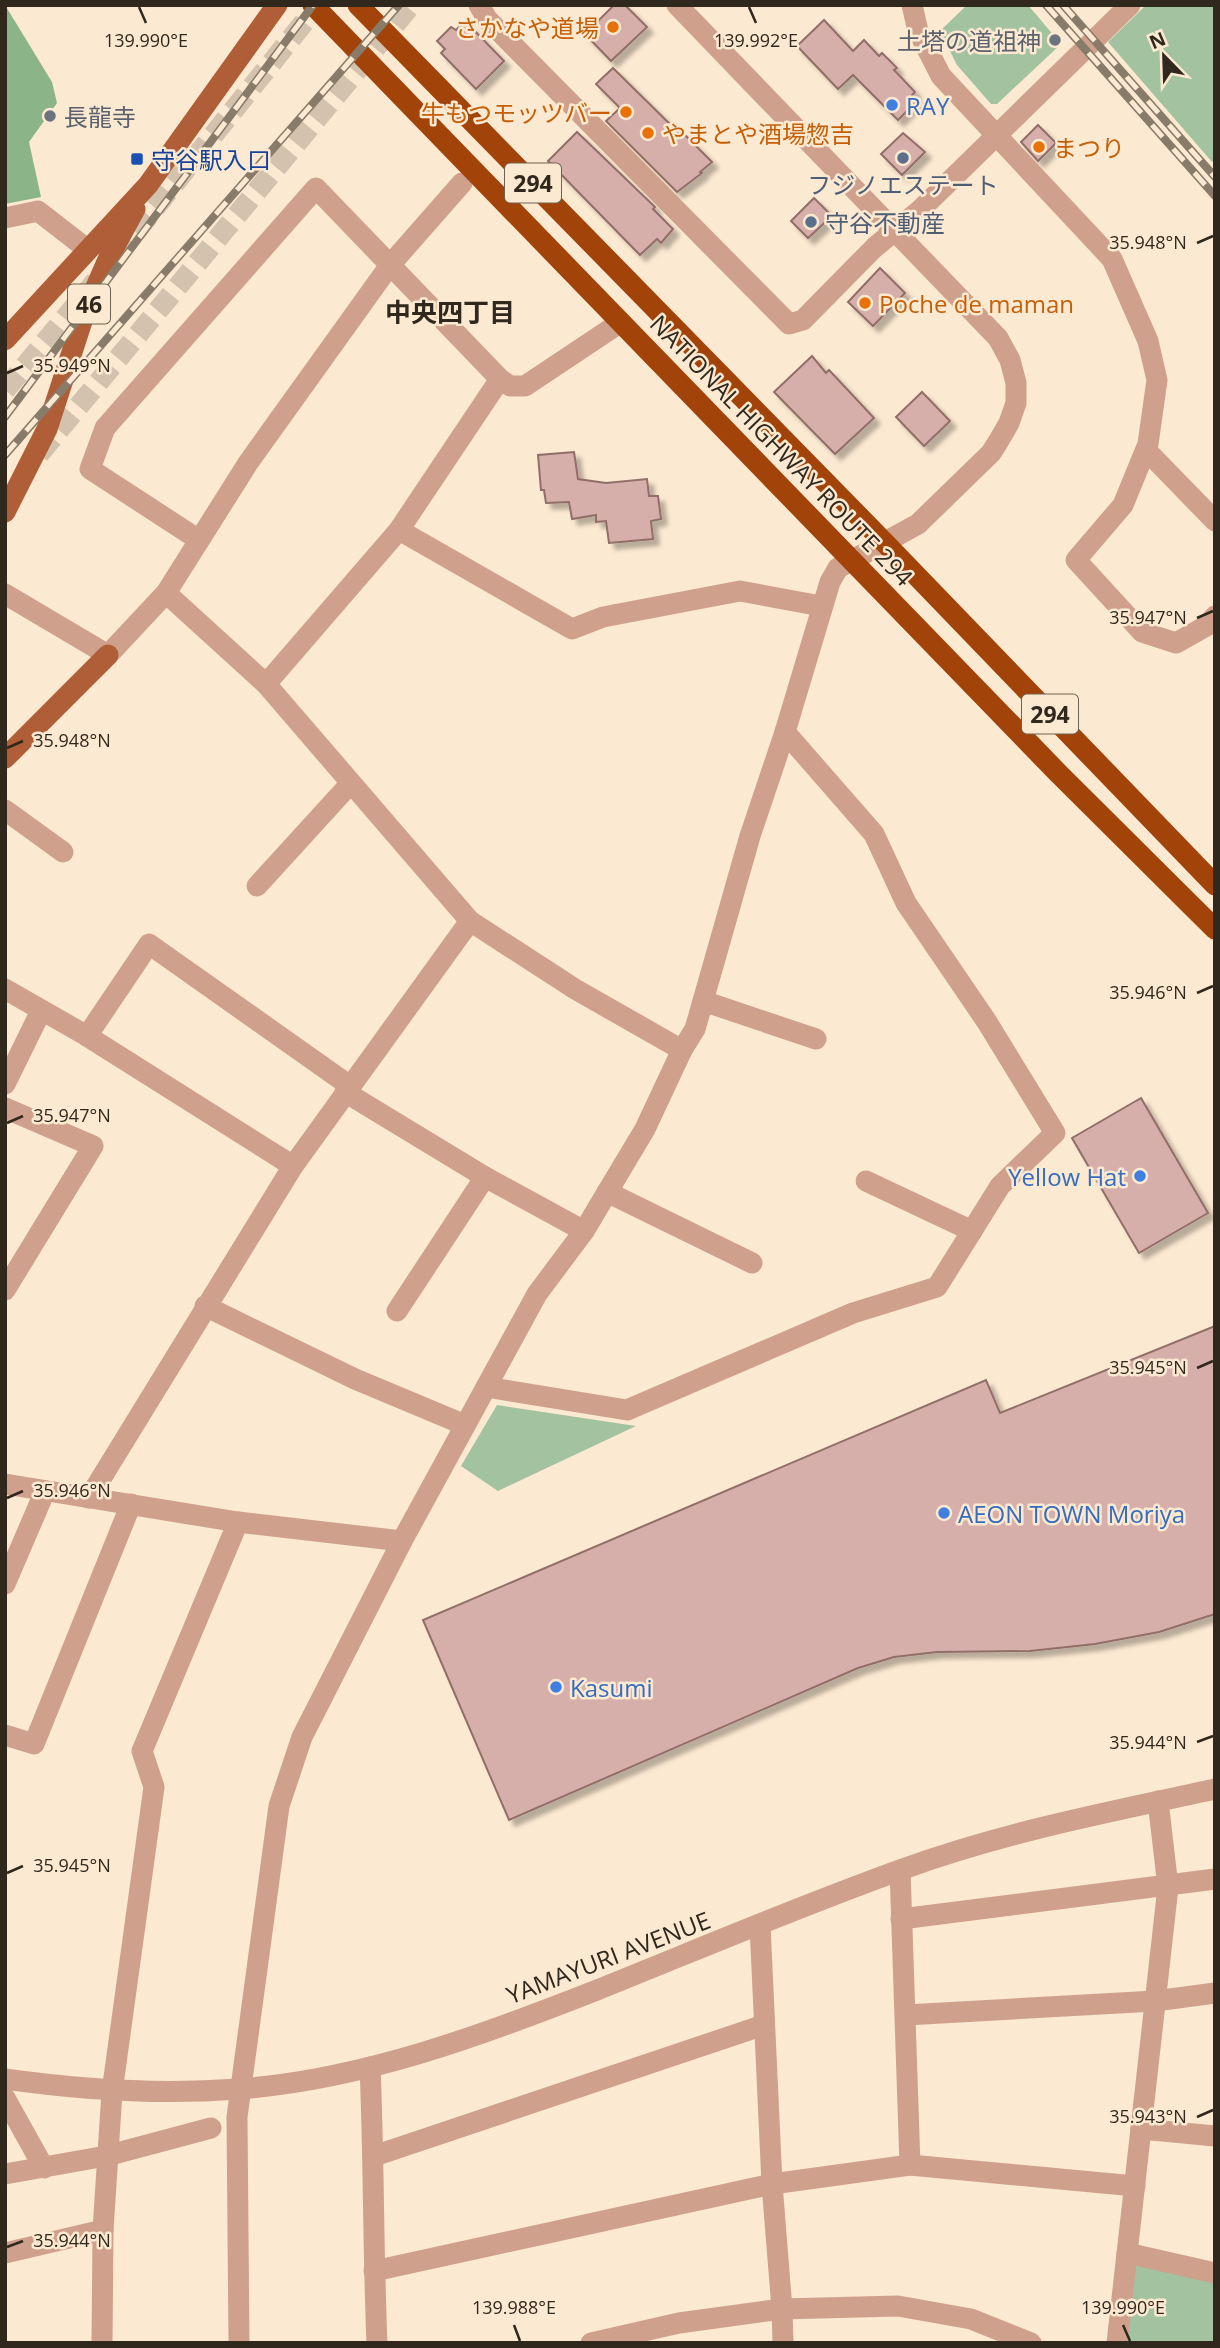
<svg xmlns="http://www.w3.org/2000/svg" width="1220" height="2348" viewBox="0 0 1220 2348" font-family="'Open Sans','Noto Sans JP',sans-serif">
  <defs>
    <filter id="shadow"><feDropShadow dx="6" dy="6" stdDeviation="2" flood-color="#0004"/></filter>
  </defs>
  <rect width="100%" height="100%" fill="#fce9d1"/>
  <g fill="#a3c2a0">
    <polygon points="967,5 1028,5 1061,44 997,104 991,104 957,65 940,31"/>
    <polygon points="1146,5 1211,5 1215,9 1215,159 1212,162 1108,42"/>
    <polygon points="497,1405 636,1426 498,1491 461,1466"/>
    <polygon points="1127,2253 1215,2273 1215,2343 1117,2343"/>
  </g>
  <polygon fill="#8bb588" points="5,5 52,82 57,103 29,142 41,197 5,204"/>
  <g fill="#d7afaa" stroke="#926e69" stroke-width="2" filter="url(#shadow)">
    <polygon points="614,5 625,5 647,27 611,61 585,34"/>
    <polygon points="824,20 853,51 864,40 879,56 882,53 897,68 894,70 915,92 912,95 917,101 898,120 853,75 838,89 797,46"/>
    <polygon points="465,21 504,61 476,89 441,53 445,49 437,41 451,27 456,30"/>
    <polygon points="613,68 680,134 682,132 712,162 700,172 702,173 677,192 606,121 620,108 596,84"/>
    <polygon points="1038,125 1056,143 1038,161 1021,142"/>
    <polygon points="577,132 655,207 653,209 673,229 661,243 657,239 640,255 548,161"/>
    <polygon points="903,133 925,152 902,175 881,154"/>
    <polygon points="814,198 832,216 808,238 791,221"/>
    <polygon points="880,268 905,293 873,326 848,302"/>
    <polygon points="812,356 826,373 829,370 874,418 835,454 774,392"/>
    <polygon points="922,392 950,421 924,446 896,417"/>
    <polygon points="574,452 578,479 606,483 647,479 649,496 658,496 661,519 651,521 653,539 609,543 606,521 596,522 596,515 572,519 569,502 546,503 544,490 541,490 538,455"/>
    <polygon points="1141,1098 1208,1213 1139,1253 1072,1138"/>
    <polygon points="1215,1326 1215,1614 1159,1632 1095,1644 1030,1651 937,1652 894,1657 858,1668 509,1820 423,1620 986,1380 1000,1413"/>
  </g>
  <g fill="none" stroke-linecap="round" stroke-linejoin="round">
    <g stroke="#d3c2ad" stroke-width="21" stroke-dasharray="21 10" stroke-linecap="butt">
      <polyline points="116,256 318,5"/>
      <polyline points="5,390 96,281"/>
      <polyline points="39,454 411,5"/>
    </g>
    <g stroke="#cfa18c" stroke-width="21">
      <polyline points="479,5 487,19 789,324 803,320 875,247 919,211 1130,5"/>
      <polyline points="912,5 918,31 941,76 1112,259 1148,341 1157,380 1148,444 1123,505 1076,560 1142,632 1176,643 1208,625 1215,616"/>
      <polyline points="5,218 38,211 87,249"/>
      <polyline points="1146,450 1215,521"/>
      <polyline points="399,530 572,629 603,617 740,591 821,606"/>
      <polyline points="199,540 90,469 105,428 316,188 500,379 510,386 525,386 621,322"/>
      <polyline points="166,593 266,684 470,921 575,989 682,1050"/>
      <polyline points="5,594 108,655 166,593 248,463 390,265 462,183"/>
      <polyline points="266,684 399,530 500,379"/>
      <polyline points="5,810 63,852"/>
      <polyline points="257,886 350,784"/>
      <polyline points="5,989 87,1036 293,1166"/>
      <polyline points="703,1001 816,1039"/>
      <polyline points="87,1036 149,944 350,1086"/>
      <polyline points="5,1084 41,1011"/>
      <polyline points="345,1092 485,1177 584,1231"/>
      <polyline points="5,1108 93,1146 5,1290"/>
      <polyline points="866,1181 972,1231"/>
      <polyline points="607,1192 752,1263"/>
      <polyline points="205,1306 355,1379 465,1425"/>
      <polyline points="397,1311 485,1177"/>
      <polyline points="486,1387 627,1410 853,1313 937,1287 1000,1186 1055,1133 987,1022 906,903 874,834 785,732"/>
      <polyline points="5,1484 238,1522 402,1541"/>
      <polyline points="89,1498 293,1166 470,921"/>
      <polyline points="5,1584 45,1491"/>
      <polyline points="5,1735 34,1744 131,1504"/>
      <polyline points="900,1870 910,2165"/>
      <polyline points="901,1919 1215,1879"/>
      <polyline points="760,1925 772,2184 782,2309 783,2343"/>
      <polyline points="906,2015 1155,2001 1215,1993"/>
      <path d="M 370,2067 C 374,2159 373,2251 377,2343"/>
      <path d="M 5,2079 C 83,2090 160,2095 238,2089 C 362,2080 483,2035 597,1990 C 699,1949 800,1906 903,1869 C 1004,1832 1110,1812 1215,1789"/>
      <polyline points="5,2098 44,2168"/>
      <polyline points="1141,2129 1215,2136"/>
      <polyline points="374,2156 764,2025"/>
      <polyline points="5,2174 106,2156 211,2128"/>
      <polyline points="5,2253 103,2230"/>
      <polyline points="1127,2253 1215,2273"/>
      <polyline points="374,2271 772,2184 910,2165 1135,2186"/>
      <polyline points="102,2343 103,2230 112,2092 154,1787 142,1751 238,1522"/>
      <polyline points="239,2343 237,2117 279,1806 302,1737 402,1541 537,1294 584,1231 645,1129 682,1050 695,1029 750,836 785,732 830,582 838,568 918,524 991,453 998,442 1009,423 1016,403 1016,383 1010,360 998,338 677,5"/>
      <polyline points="591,2343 679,2323 782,2309 898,2306 971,2319 1031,2343"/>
      <polyline points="1117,2343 1168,1887 1158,1801"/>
    </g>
    <g stroke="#af5e37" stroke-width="21">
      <polyline points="5,340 148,185 277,5"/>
      <polyline points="5,512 47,429 85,312 110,255 135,209"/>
      <polyline points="5,758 108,655"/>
    </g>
    <g stroke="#a24409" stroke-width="21">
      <polyline points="313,5 1058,773 1215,929"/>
      <polyline points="358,5 885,543 1215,885"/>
    </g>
    <defs>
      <g id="rail">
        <polyline points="1046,5 1215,196"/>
        <polyline points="1063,5 1215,177"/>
        <polyline points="5,417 313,5"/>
        <polyline points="5,455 399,5"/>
      </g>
    </defs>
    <use href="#rail" stroke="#887b6a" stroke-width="8"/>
    <use href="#rail" stroke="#fce9d1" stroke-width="5" stroke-dasharray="16" stroke-linecap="butt"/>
  </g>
  <path fill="none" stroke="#31281d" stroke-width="2.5" d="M 139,7 L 146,23M 749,7 L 756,23M 1197,243 L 1213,236M 7,373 L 23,366M 1197,618 L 1213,611M 7,748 L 23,741M 1197,993 L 1213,986M 7,1123 L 23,1116M 1197,1368 L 1213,1361M 7,1498 L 23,1491M 1197,1742 L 1213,1736M 7,1873 L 23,1866M 1197,2117 L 1213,2110M 7,2247 L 23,2241M 514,2325 L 520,2341M 1123,2325 L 1130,2341"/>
  <g fill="#e8710a" stroke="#fce9d1" stroke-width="2.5">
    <circle cx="613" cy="27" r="7"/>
    <circle cx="626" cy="112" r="7"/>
    <circle cx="648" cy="133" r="7"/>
    <circle cx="1039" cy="147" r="7"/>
    <circle cx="865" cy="303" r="7"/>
  </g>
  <g fill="#6b7280" stroke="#fce9d1" stroke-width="2.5">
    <circle cx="1055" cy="40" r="7"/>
    <circle cx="50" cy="116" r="7"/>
  </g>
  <g fill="#3f7fe0" stroke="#fce9d1" stroke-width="2.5">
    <circle cx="892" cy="105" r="7"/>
    <circle cx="1140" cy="1176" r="7"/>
    <circle cx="944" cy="1513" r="7"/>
    <circle cx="556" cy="1687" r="7"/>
  </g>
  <g fill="#5c6f8a" stroke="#fce9d1" stroke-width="2.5">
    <circle cx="903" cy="158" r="7"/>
    <circle cx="811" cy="222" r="7"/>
  </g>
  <rect fill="#1a4fb4" stroke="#fce9d1" stroke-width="2.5" x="130" y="152" width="14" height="14" rx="3.5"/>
  <g text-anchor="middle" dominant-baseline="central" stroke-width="5" stroke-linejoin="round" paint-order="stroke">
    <g fill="#fce9d1" stroke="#6e6253" stroke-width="2">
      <rect x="505" y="163.5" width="56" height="39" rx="5"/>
      <rect x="68" y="284.5" width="42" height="39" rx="5"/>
      <rect x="1022" y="694.5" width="56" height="39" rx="5"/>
    </g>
    <g font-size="23" font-weight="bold" fill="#31281d">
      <text x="533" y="183">294</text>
      <text x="89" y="304">46</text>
      <text x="1050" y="714">294</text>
    </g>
    <g font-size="24" fill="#c56008" stroke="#fce9d1" text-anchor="start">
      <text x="599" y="27" text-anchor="end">さかなや道場</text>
      <text x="612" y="112" text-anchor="end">牛もつモッツバー</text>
      <text x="662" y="133">やまとや酒場惣吉</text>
      <text x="1053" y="147">まつり</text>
      <text x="879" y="303">Poche de maman</text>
    </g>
    <g font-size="24" fill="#5b616d" stroke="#fce9d1" text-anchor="end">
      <text x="1041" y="40">土塔の道祖神</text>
      <text x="64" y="116" text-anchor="start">長龍寺</text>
    </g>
    <g font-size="24" fill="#366cbe" stroke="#fce9d1" text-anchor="start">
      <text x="906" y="105">RAY</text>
      <text x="1126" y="1176" text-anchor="end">Yellow Hat</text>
      <text x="958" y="1513">AEON TOWN Moriya</text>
      <text x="570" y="1687">Kasumi</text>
    </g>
    <g font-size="24" fill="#164399" stroke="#fce9d1" text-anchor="start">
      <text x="151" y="159">守谷駅入口</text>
    </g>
    <g font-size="24" fill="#4e5e75" stroke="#fce9d1">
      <text x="903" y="184">フジノエステート</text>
      <text x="825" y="222" text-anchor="start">守谷不動産</text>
    </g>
    <g font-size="24" fill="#31281d" stroke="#fce9d1">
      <text transform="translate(782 450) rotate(46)">NATIONAL HIGHWAY ROUTE 294</text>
      <text transform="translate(608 1957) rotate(-21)">YAMAYURI AVENUE</text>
    </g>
    <g font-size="26" font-weight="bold" fill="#31281d" stroke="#fce9d1">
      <text x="450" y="312">中央四丁目</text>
    </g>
  </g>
  <g font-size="18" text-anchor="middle" fill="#31281d" stroke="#fce9d1" stroke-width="5" stroke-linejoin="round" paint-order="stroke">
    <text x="146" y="47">139.990°E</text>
    <text x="756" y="47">139.992°E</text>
    <text x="1148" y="249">35.948°N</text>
    <text x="72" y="372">35.949°N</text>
    <text x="1148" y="624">35.947°N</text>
    <text x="72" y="747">35.948°N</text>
    <text x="1148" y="999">35.946°N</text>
    <text x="72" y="1122">35.947°N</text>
    <text x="1148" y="1374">35.945°N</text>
    <text x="72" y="1497">35.946°N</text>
    <text x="1148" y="1749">35.944°N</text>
    <text x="72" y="1872">35.945°N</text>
    <text x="1148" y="2123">35.943°N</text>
    <text x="72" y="2247">35.944°N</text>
    <text x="514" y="2314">139.988°E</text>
    <text x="1123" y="2314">139.990°E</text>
  </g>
  <rect width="1220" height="2348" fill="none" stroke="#31281d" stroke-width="14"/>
  <g transform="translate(1164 56) rotate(337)" stroke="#fce9d1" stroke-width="5" paint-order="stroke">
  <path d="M0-5L12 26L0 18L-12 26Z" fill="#31281d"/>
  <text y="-10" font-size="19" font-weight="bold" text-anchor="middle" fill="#31281d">N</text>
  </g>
</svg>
